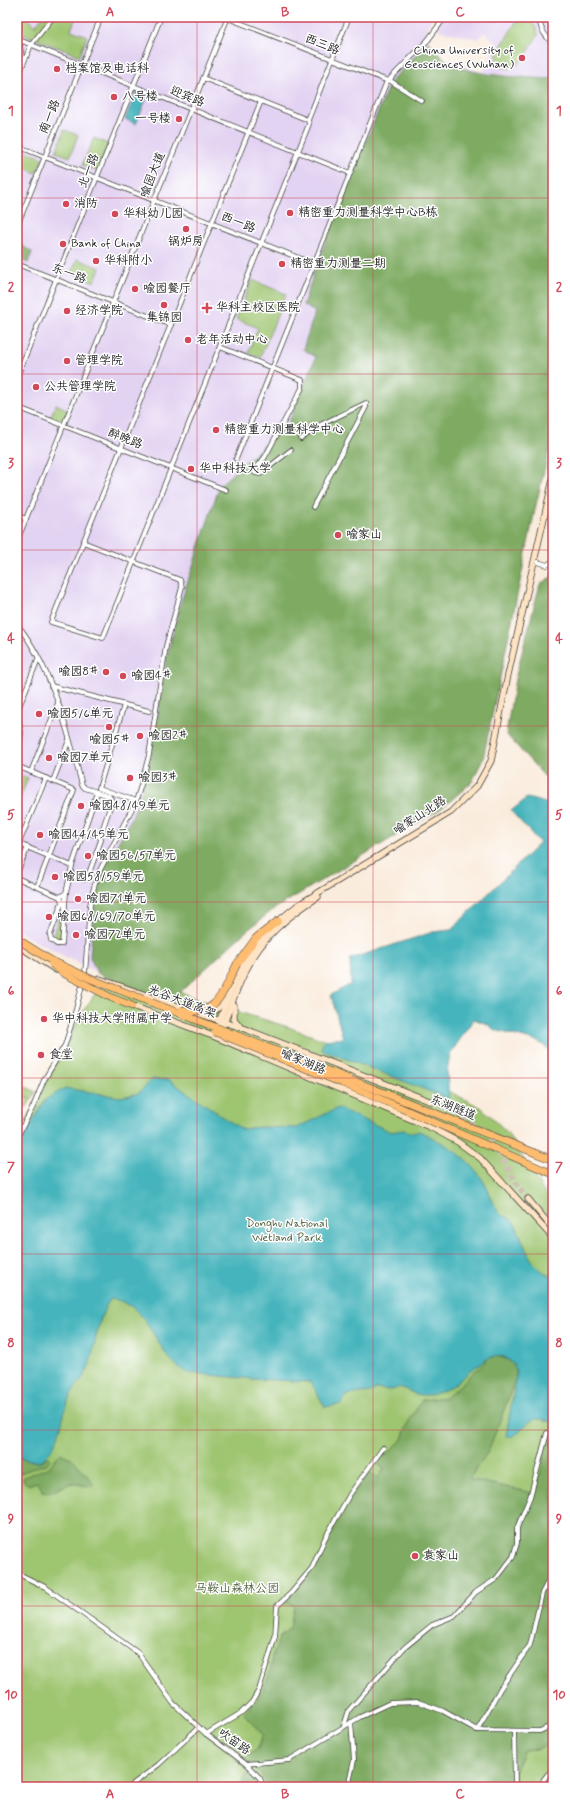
<svg xmlns="http://www.w3.org/2000/svg" width="570" height="1804" viewBox="0 0 570 1804" font-family="Mynerve,'LXGW WenKai TC',sans-serif">
  <rect width="100%" height="100%" fill="#fff"/>
  <filter id="ink" filterUnits="userSpaceOnUse"><feTurbulence type="fractalNoise" baseFrequency=".025" numOctaves="2"/><feDisplacementMap in="SourceGraphic" scale="8" xChannelSelector="R" yChannelSelector="G"/><feConvolveMatrix kernelMatrix="1 2 1 2 8 2 1 2 1" color-interpolation-filters="sRGB"/></filter>
  <filter id="wash" filterUnits="userSpaceOnUse"><feTurbulence type="fractalNoise" baseFrequency=".012" numOctaves="4" result="noise"/><feDisplacementMap in="SourceGraphic" scale="16" xChannelSelector="R" yChannelSelector="G"/><feGaussianBlur stdDeviation="0.9" result="paint"/><feColorMatrix in="noise" values="0 0 0 0 0 0 0 0 0 0 0 0 0 0 0 0 0 1.4 0 .05"/><feComposite in="paint" operator="in"/></filter>
  <g filter="url(#wash)">
    <rect width="100%" height="100%" fill="#faecdd"/>
    <polygon fill="#e3d3f2" points="17,17 432,17 425,37 435,49 451,63 483,72 497,43 484,32 479,39 441,31 435,26 441,17 553,17 553,79 490,74 119,984 29,938 17,929"/>
    <g fill="#9ec570" stroke="#5d7046">
      <polygon points="17,17 26,17 35,26 42,17 76,17 71,30 87,36 80,56 17,32"/>
      <path d="M 523,19 C 532,20 537,26 538,35 C 530,47 520,73 503,67 L 497,60 L 497,53 L 516,22 Z"/>
      <polygon points="64,130 78,135 70,157 56,152"/>
      <polygon points="94,138 108,144 97,171 82,165"/>
      <polygon points="17,147 43,158 36,173 17,165"/>
      <polygon points="77,259 100,268 94,282 72,273"/>
      <polygon points="252,280 286,294 260,358 248,353 258,328 236,319"/>
      <polygon points="56,404 68,410 63,423 50,418"/>
      <polygon points="17,774 28,778 17,806"/>
      <polygon points="63,905 61,942 56,942 52,937"/>
      <polygon points="113,979 155,980 197,999 288,1027 409,1071 482,1108 507,1132 540,1186 553,1205 553,1787 17,1787 17,1136 84,1010 95,994"/>
      <polygon points="22,1085 36,1092 32,1099 18,1092"/>
      <polygon points="18,1093 31,1100 27,1107 17,1102"/>
    </g>
    <g fill="#7eaa62" stroke="#4d633f">
      <path d="M 429,42 C 435,50 443,59 452,64 C 477,77 524,77 553,79 L 553,433 L 536,505 L 483,759 L 472,782 L 442,808 L 274,909 L 244,933 L 177,995 L 165,999 L 159,999 L 97,973 L 90,957 L 95,902 L 98,884 L 105,866 L 131,819 L 140,797 L 151,756 L 167,656 L 181,602 L 218,490 L 221,484 L 288,424 L 316,357 L 303,349 L 315,312 L 303,305 L 318,261 L 390,82 Z"/>
      <polygon points="18,236 21,245 32,252 28,263 17,258"/>
      <polygon points="553,576 553,773 547,779 506,734 515,679 540,584"/>
      <path d="M 494,1356 C 507,1358 518,1362 516,1378 L 488,1452 L 469,1479 L 533,1493 L 536,1491 L 544,1459 L 542,1450 L 553,1437 L 553,1743 L 538,1749 L 524,1750 L 514,1772 L 515,1787 L 268,1787 C 263,1774 254,1767 244,1759 L 257,1749 L 263,1735 L 244,1714 L 261,1695 L 270,1672 L 272,1656 L 280,1636 L 290,1628 L 294,1605 L 282,1602 L 293,1594 L 321,1559 L 328,1538 L 354,1492 L 370,1472 L 378,1478 L 384,1468 L 376,1463 L 401,1441 L 409,1421 L 422,1400 L 447,1397 L 489,1358 Z"/>
      <polygon points="60,1453 73,1459 94,1484 94,1487 71,1483 49,1493 43,1491 37,1482 28,1485 23,1480 24,1477 49,1467"/>
      <polygon points="48,1456 51,1459 46,1464 17,1474 17,1457 38,1462 41,1462"/>
      <polygon points="249,1772 257,1779 261,1787 238,1787"/>
    </g>
    <g fill="#44b4bc" stroke="#30686c">
      <polygon points="138,93 147,97 136,124 125,119 135,95"/>
      <polygon points="527,798 553,805 553,1050 552,1052 539,1042 495,1030 487,1024 474,1019 450,1054 447,1072 449,1099 321,1049 324,1040 343,1038 331,995 351,984 350,959 433,932 451,930 540,843 511,811"/>
      <path d="M 153,1079 L 169,1080 L 241,1129 L 261,1127 L 296,1128 L 338,1108 L 391,1132 L 403,1130 L 414,1133 L 419,1131 C 446,1144 470,1157 485,1184 C 490,1193 493,1203 498,1212 C 502,1217 512,1218 515,1224 C 527,1247 527,1266 553,1277 L 553,1422 C 548,1421 542,1419 537,1419 C 524,1420 520,1440 506,1436 L 517,1371 C 499,1336 472,1372 455,1384 C 446,1390 436,1395 426,1395 C 416,1396 408,1390 400,1387 L 392,1390 L 376,1389 L 370,1392 L 346,1395 L 342,1404 L 325,1407 L 311,1382 L 253,1379 L 189,1373 C 155,1361 153,1303 111,1299 C 100,1309 94,1350 89,1366 C 85,1378 75,1385 70,1397 C 60,1419 62,1447 39,1462 L 17,1457 L 17,1149 L 45,1100 L 65,1088 L 120,1097 L 137,1094 Z"/>
    </g>
  </g>
  <g filter="url(#ink)">
    <g fill="none" stroke-linecap="round" stroke-linejoin="round">
      <polyline stroke="#cec2b6" stroke-width="5.5" stroke-dasharray="5.5 3" stroke-linecap="butt" points="432,1102 457,1113 487,1135 501,1156 516,1183 528,1199"/>
      <defs>
        <g id="street">
          <polyline points="225,17 388,81"/>
          <path d="M 533,17 L 539,20 C 541,30 545,37 553,43"/>
          <polyline points="17,39 350,173"/>
          <polyline points="19,40 23,63"/>
          <polyline points="203,78 308,120"/>
          <polyline points="17,79 31,45 53,17"/>
          <polyline points="389,80 428,40 445,17"/>
          <polyline points="389,80 422,101"/>
          <polyline points="261,101 51,622 103,638 309,124 308,120 349,17"/>
          <polyline points="17,146 314,264"/>
          <polyline points="17,226 101,17"/>
          <polyline points="17,264 171,325"/>
          <polyline points="220,347 302,380 302,388 265,457 256,469 255,473 260,474 291,450"/>
          <polyline points="17,377 161,17"/>
          <polyline points="17,407 226,490"/>
          <polyline points="301,439 318,426 366,403 366,407 313,507"/>
          <polyline points="236,459 387,81"/>
          <polyline points="17,515 26,519"/>
          <polyline points="17,541 228,17"/>
          <polyline points="538,562 547,565 553,561"/>
          <path d="M 17,624 C 53,670 67,729 82,785 L 85,788 L 109,796 L 112,801 L 100,837 L 101,840 L 88,876 L 85,879 L 70,874"/>
          <polyline points="51,686 149,711"/>
          <polyline points="124,705 99,788 136,801"/>
          <polyline points="17,711 21,733 17,758"/>
          <polyline points="17,712 38,659"/>
          <polyline points="17,766 74,790 37,887"/>
          <polyline points="31,772 58,703"/>
          <polyline points="53,781 69,740"/>
          <polyline points="84,831 100,837"/>
          <polyline points="17,843 72,866"/>
          <polyline points="19,843 46,778"/>
          <polyline points="17,873 28,847"/>
          <polyline points="17,878 60,897 66,893 72,866 97,792"/>
          <polyline points="60,897 62,902 50,935 51,940 57,944 62,944 66,893"/>
          <polyline points="17,1137 33,1107 44,1080 65,1045 76,1009 85,974 90,905 94,887 99,872 136,801 141,785 149,755 166,646 182,587 180,580 83,542"/>
          <polyline points="17,1573 45,1587 138,1653 173,1703 206,1734 246,1764 289,1760 360,1717 390,1703 418,1702 443,1711 477,1730 540,1731 553,1725"/>
          <polyline points="344,1726 349,1710 404,1648 432,1625 454,1616 476,1592 496,1579 513,1557 517,1543 517,1528 530,1497 547,1433"/>
          <polyline points="477,1730 500,1689 530,1645 542,1593 553,1572"/>
          <polyline points="514,1731 515,1787"/>
          <polyline points="206,1734 241,1713 252,1702 259,1690 275,1637 277,1606 291,1593 312,1568 325,1538 350,1494 383,1448"/>
          <polyline points="246,1764 260,1778 263,1787"/>
          <polyline points="129,1787 158,1765 198,1728"/>
          <polyline points="348,1787 354,1760 351,1722"/>
          <polyline points="541,1787 544,1779 553,1768"/>
        </g>
        <g id="secondary">
          <polyline points="276,923 298,905 451,812 477,786 491,761 508,675 553,479"/>
          <polyline points="17,945 56,970"/>
          <polyline points="100,979 186,1009"/>
          <polyline points="130,1005 218,1038 432,1128 458,1142 480,1158 553,1238"/>
          <polyline points="234,1005 234,1019 239,1025"/>
          <polyline points="194,1012 245,1029 432,1102"/>
          <path d="M 205,1014 C 217,1013 222,1004 227,994"/>
          <path d="M 214,1036 C 227,1000 240,960 267,932"/>
          <path d="M 218,1038 C 228,1015 235,991 246,970 C 262,937 288,916 318,897"/>
          <polyline points="528,1199 553,1229"/>
        </g>
        <g id="highway">
          <polyline points="237,964 256,938 278,921"/>
          <polyline points="112,998 132,1006"/>
          <polyline points="344,1077 553,1160"/>
          <polyline points="342,1083 401,1108"/>
        </g>
      </defs>
      <use href="#street" stroke="#3d3b39" stroke-width="5.5"/>
      <use href="#secondary" stroke="#3d3b39" stroke-width="7"/>
      <use href="#highway" stroke="#3d3b39" stroke-width="8"/>
      <use href="#street" stroke="#fff" stroke-width="4"/>
      <use href="#secondary" stroke="#fee4c5" stroke-width="5.5"/>
      <use href="#highway" stroke="#fdbc6f" stroke-width="7"/>
      <defs>
        <g id="highway-bridge">
          <polyline points="17,939 52,961 91,979 344,1077"/>
          <polyline points="52,964 63,973 112,998"/>
          <path d="M 181,1010 C 218,1018 223,991 237,964"/>
          <polyline points="215,1032 342,1083"/>
          <polyline points="401,1108 553,1174"/>
        </g>
      </defs>
      <use href="#highway-bridge" stroke="#3d3b39" stroke-width="8" stroke-linecap="butt"/>
      <use href="#highway-bridge" stroke="#fdbc6f" stroke-width="7"/>
    </g>
  </g>
  <path fill="none" stroke="#d1495b" stroke-width="1" stroke-opacity="0.55" d="M 197,17 L 197,1787M 373,17 L 373,1787M 17,198 L 553,198M 17,374 L 553,374M 17,550 L 553,550M 17,726 L 553,726M 17,902 L 553,902M 17,1078 L 553,1078M 17,1254 L 553,1254M 17,1430 L 553,1430M 17,1606 L 553,1606"/>
  <g fill="#d1495b" stroke="#fff" stroke-width="1.5">
    <circle cx="522" cy="58" r="4"/>
    <circle cx="57" cy="69" r="4"/>
    <circle cx="114" cy="97" r="4"/>
    <circle cx="179" cy="119" r="4"/>
    <circle cx="66" cy="204" r="4"/>
    <circle cx="290" cy="213" r="4"/>
    <circle cx="115" cy="214" r="4"/>
    <circle cx="186" cy="229" r="4"/>
    <circle cx="63" cy="244" r="4"/>
    <circle cx="96" cy="261" r="4"/>
    <circle cx="282" cy="264" r="4"/>
    <circle cx="135" cy="289" r="4"/>
    <circle cx="164" cy="305" r="4"/>
    <path d="M205 302h4v4h4v4h-4v4h-4v-4h-4v-4h4z"/>
    <circle cx="67" cy="311" r="4"/>
    <circle cx="188" cy="340" r="4"/>
    <circle cx="67" cy="361" r="4"/>
    <circle cx="36" cy="387" r="4"/>
    <circle cx="216" cy="430" r="4"/>
    <circle cx="191" cy="469" r="4"/>
    <circle cx="338" cy="535" r="4"/>
    <circle cx="106" cy="672" r="4"/>
    <circle cx="123" cy="676" r="4"/>
    <circle cx="39" cy="714" r="4"/>
    <circle cx="109" cy="727" r="4"/>
    <circle cx="140" cy="736" r="4"/>
    <circle cx="49" cy="758" r="4"/>
    <circle cx="130" cy="778" r="4"/>
    <circle cx="81" cy="806" r="4"/>
    <circle cx="40" cy="835" r="4"/>
    <circle cx="88" cy="856" r="4"/>
    <circle cx="55" cy="877" r="4"/>
    <circle cx="78" cy="899" r="4"/>
    <circle cx="49" cy="917" r="4"/>
    <circle cx="76" cy="935" r="4"/>
    <circle cx="44" cy="1019" r="4"/>
    <circle cx="41" cy="1055" r="4"/>
    <circle cx="415" cy="1556" r="4"/>
  </g>
  <g text-anchor="middle" dominant-baseline="central" stroke-width="3" stroke-linejoin="round" paint-order="stroke">
    <g font-size="12" fill="#1c1c1c" stroke="#fff">
      <text transform="translate(322 45) rotate(22)">西三路</text>
      <text transform="translate(187 97) rotate(22)">迎宾路</text>
      <text transform="translate(50 117) rotate(-68)">南一路</text>
      <text transform="translate(89 171) rotate(-68)">北一路</text>
      <text transform="translate(153 175) rotate(-68)">喻园大道</text>
      <text transform="translate(238 223) rotate(22)">西一路</text>
      <text transform="translate(69 274) rotate(21)">东一路</text>
      <text transform="translate(125 439) rotate(22)">醉晚路</text>
      <text transform="translate(420 816) rotate(-33)">喻家山北路</text>
      <text transform="translate(182 1002) rotate(21)">光谷大道高架</text>
      <text transform="translate(303 1062) rotate(23)">喻家湖路</text>
      <text transform="translate(453 1108) rotate(22)">东湖隧道</text>
      <text transform="translate(234 1742) rotate(35)">吹笛路</text>
    </g>
    <g font-size="12" fill="#1c1c1c" stroke="#fff" text-anchor="start">
      <text x="514" y="51" text-anchor="end">China University of<tspan x="514" dy="14">Geosciences (Wuhan)</tspan></text>
      <text x="65" y="69">档案馆及电话科</text>
      <text x="122" y="97">八号楼</text>
      <text x="171" y="119" text-anchor="end">一号楼</text>
      <text x="74" y="204">消防</text>
      <text x="298" y="213">精密重力测量科学中心B栋</text>
      <text x="123" y="214">华科幼儿园</text>
      <text x="186" y="242" text-anchor="middle">锅炉房</text>
      <text x="71" y="244">Bank of China</text>
      <text x="104" y="261">华科附小</text>
      <text x="290" y="264">精密重力测量二期</text>
      <text x="143" y="289">喻园餐厅</text>
      <text x="216" y="308">华科主校区医院</text>
      <text x="75" y="311">经济学院</text>
      <text x="164" y="318" text-anchor="middle">集锦园</text>
      <text x="196" y="340">老年活动中心</text>
      <text x="75" y="361">管理学院</text>
      <text x="44" y="387">公共管理学院</text>
      <text x="224" y="430">精密重力测量科学中心</text>
      <text x="199" y="469">华中科技大学</text>
      <text x="346" y="535">喻家山</text>
      <text x="98" y="672" text-anchor="end">喻园8#</text>
      <text x="131" y="676">喻园4#</text>
      <text x="47" y="714">喻园5/6单元</text>
      <text x="148" y="736">喻园2#</text>
      <text x="109" y="740" text-anchor="middle">喻园5#</text>
      <text x="57" y="758">喻园7单元</text>
      <text x="138" y="778">喻园3#</text>
      <text x="89" y="806">喻园48/49单元</text>
      <text x="48" y="835">喻园44/45单元</text>
      <text x="96" y="856">喻园56/57单元</text>
      <text x="63" y="877">喻园58/59单元</text>
      <text x="86" y="899">喻园71单元</text>
      <text x="57" y="917">喻园68/69/70单元</text>
      <text x="84" y="935">喻园72单元</text>
      <text x="52" y="1019">华中科技大学附属中学</text>
      <text x="49" y="1055">食堂</text>
      <text x="423" y="1556">袁家山</text>
    </g>
    <g font-size="12" fill="#50603e" stroke="#fff">
      <text x="287" y="1224">Donghu National<tspan x="287" dy="14">Wetland Park</tspan></text>
      <text x="237" y="1589">马鞍山森林公园</text>
    </g>
  </g>
  <rect width="570" height="1804" fill="none" stroke="#fff" stroke-width="44"/>
  <rect x="22" y="22" width="526" height="1760" fill="none" stroke="#d1495b" stroke-width="1.5"/>
  <g font-size="13" text-anchor="middle" font-weight="bold" fill="#d1495b">
    <text x="110" y="16">A</text>
    <text x="285" y="16">B</text>
    <text x="460" y="16">C</text>
    <text x="11" y="115">1</text>
    <text x="559" y="115">1</text>
    <text x="11" y="291">2</text>
    <text x="559" y="291">2</text>
    <text x="11" y="467">3</text>
    <text x="559" y="467">3</text>
    <text x="11" y="643">4</text>
    <text x="559" y="643">4</text>
    <text x="11" y="819">5</text>
    <text x="559" y="819">5</text>
    <text x="11" y="995">6</text>
    <text x="559" y="995">6</text>
    <text x="11" y="1171">7</text>
    <text x="559" y="1171">7</text>
    <text x="11" y="1347">8</text>
    <text x="559" y="1347">8</text>
    <text x="11" y="1523">9</text>
    <text x="559" y="1523">9</text>
    <text x="11" y="1699">10</text>
    <text x="559" y="1699">10</text>
    <text x="110" y="1798">A</text>
    <text x="285" y="1798">B</text>
    <text x="460" y="1798">C</text>
  </g>
</svg>
